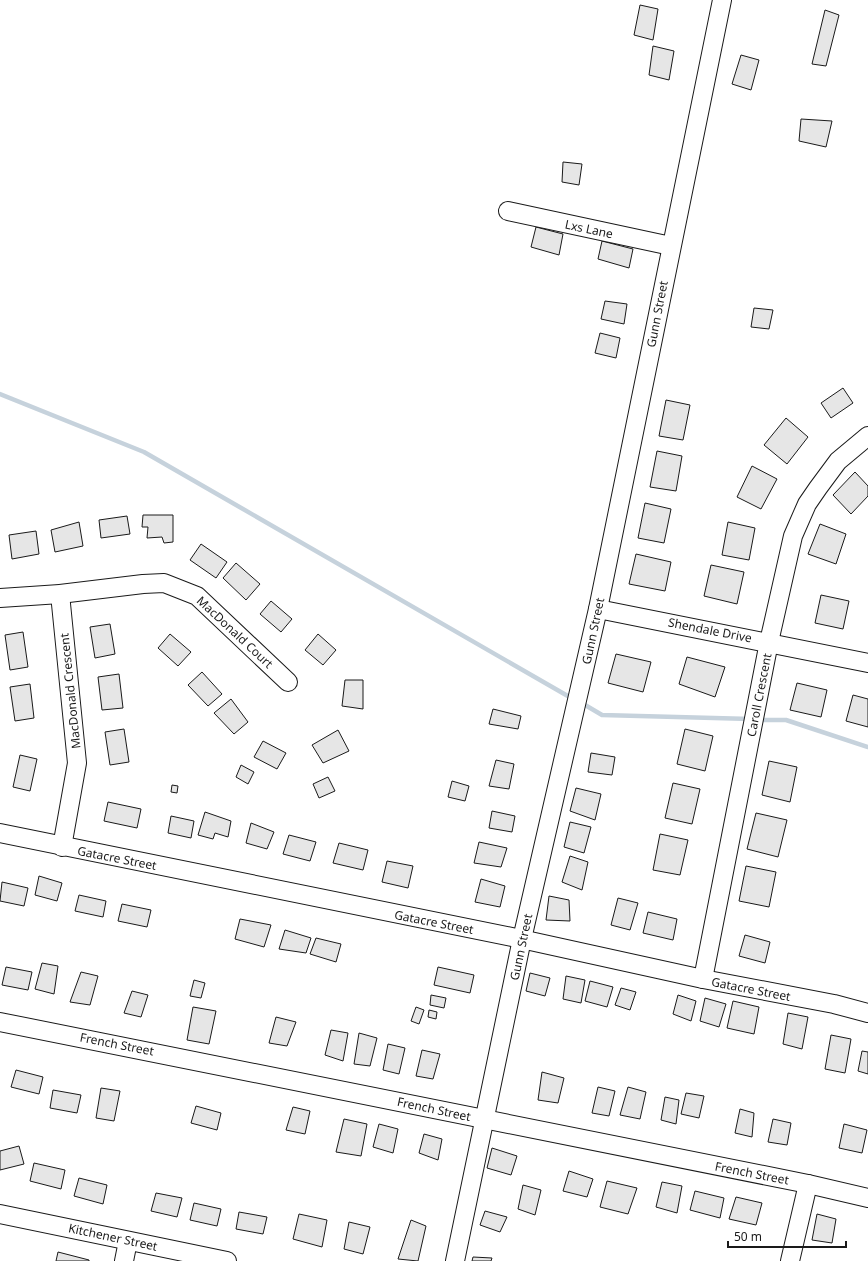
<svg xmlns="http://www.w3.org/2000/svg" width="868" height="1261" viewBox="0 0 868 1261" font-family="'Noto Sans',sans-serif">
  <rect width="100%" height="100%" fill="#fff"/>
  <g fill="none" stroke-linecap="round" stroke-linejoin="round">
    <g stroke="#c6d2dc" stroke-width="4.5">
      <polyline points="0,394 144,452 573,699"/>
      <polyline points="580,702 602,715 751,719"/>
      <polyline points="758,720 786,720 868,747"/>
    </g>
  </g>
  <g fill="#e6e6e6" stroke="#1a1a1a">
    <polygon points="640,5 658,9 653,40 634,35"/>
    <polygon points="825,10 839,15 826,66 812,64"/>
    <polygon points="653,46 674,51 669,80 649,75"/>
    <polygon points="741,55 759,60 751,90 732,84"/>
    <polygon points="801,119 832,121 826,147 799,141"/>
    <polygon points="563,162 582,164 579,185 562,182"/>
    <polygon points="536,227 563,234 559,255 531,247"/>
    <polygon points="602,241 633,249 629,268 598,259"/>
    <polygon points="605,301 627,304 624,324 601,319"/>
    <polygon points="754,308 773,310 769,329 751,327"/>
    <polygon points="600,333 620,338 616,358 595,353"/>
    <polygon points="843,388 853,403 831,418 821,403"/>
    <polygon points="666,400 690,405 683,440 659,436"/>
    <polygon points="786,418 808,437 787,464 764,445"/>
    <polygon points="657,451 682,456 676,491 650,487"/>
    <polygon points="752,466 777,479 761,509 737,497"/>
    <polygon points="855,472 868,486 868,496 851,514 833,495"/>
    <polygon points="645,503 671,509 664,543 638,538"/>
    <polygon points="143,515 173,515 173,542 164,543 162,537 147,538 148,527 142,527"/>
    <polygon points="127,516 130,534 101,538 99,520"/>
    <polygon points="79,522 83,546 55,552 51,530"/>
    <polygon points="728,522 755,528 749,560 722,555"/>
    <polygon points="820,524 846,534 836,564 808,554"/>
    <polygon points="36,531 39,554 12,559 9,535"/>
    <polygon points="201,544 227,562 216,578 190,560"/>
    <polygon points="636,554 671,562 665,591 629,584"/>
    <polygon points="236,563 260,584 246,600 223,578"/>
    <polygon points="711,565 744,572 737,604 704,596"/>
    <polygon points="821,595 849,601 843,629 815,623"/>
    <polygon points="271,601 292,619 281,632 260,614"/>
    <polygon points="110,624 115,654 95,658 90,627"/>
    <polygon points="23,632 28,667 10,670 5,635"/>
    <polygon points="170,634 191,652 178,666 158,648"/>
    <polygon points="318,634 336,650 323,665 305,650"/>
    <polygon points="616,654 651,662 643,692 608,683"/>
    <polygon points="687,657 725,667 715,697 679,684"/>
    <polygon points="202,672 222,694 208,706 188,685"/>
    <polygon points="119,674 123,708 102,710 98,677"/>
    <polygon points="345,680 363,680 363,709 342,706"/>
    <polygon points="797,683 827,690 821,717 790,710"/>
    <polygon points="30,684 34,718 15,721 10,687"/>
    <polygon points="853,695 868,699 868,727 846,721"/>
    <polygon points="231,699 248,722 234,734 214,713"/>
    <polygon points="493,709 521,716 518,729 489,724"/>
    <polygon points="124,729 129,762 110,765 105,732"/>
    <polygon points="685,729 713,736 705,771 677,764"/>
    <polygon points="338,730 349,751 323,763 312,745"/>
    <polygon points="263,741 286,753 277,769 254,757"/>
    <polygon points="591,753 615,757 612,775 588,772"/>
    <polygon points="20,755 37,759 30,791 13,787"/>
    <polygon points="496,760 514,764 509,789 489,786"/>
    <polygon points="769,761 797,767 790,802 762,795"/>
    <polygon points="241,765 254,772 248,784 236,777"/>
    <polygon points="328,777 335,791 319,798 313,784"/>
    <polygon points="452,781 469,786 465,801 448,797"/>
    <polygon points="673,783 700,789 692,824 665,818"/>
    <polygon points="172,785 178,786 177,793 171,792"/>
    <polygon points="576,788 601,794 595,820 570,811"/>
    <polygon points="108,802 141,809 137,828 104,821"/>
    <polygon points="492,811 515,816 512,832 489,828"/>
    <polygon points="205,812 231,821 228,837 215,833 213,839 198,835"/>
    <polygon points="756,813 787,820 778,857 747,849"/>
    <polygon points="171,816 194,821 191,838 168,833"/>
    <polygon points="570,822 591,827 584,853 564,847"/>
    <polygon points="251,823 274,832 267,849 246,843"/>
    <polygon points="660,834 688,840 680,875 653,870"/>
    <polygon points="289,835 316,842 310,861 283,854"/>
    <polygon points="479,842 507,848 501,867 474,863"/>
    <polygon points="339,843 368,850 363,870 333,863"/>
    <polygon points="570,856 588,862 582,890 562,882"/>
    <polygon points="387,861 413,866 408,888 382,882"/>
    <polygon points="746,866 776,872 769,907 739,901"/>
    <polygon points="39,876 62,883 57,901 35,895"/>
    <polygon points="481,879 505,886 500,907 475,902"/>
    <polygon points="2,882 28,888 24,906 0,901"/>
    <polygon points="79,895 106,901 103,917 75,911"/>
    <polygon points="549,896 569,900 570,921 546,920"/>
    <polygon points="618,898 638,903 630,930 611,925"/>
    <polygon points="122,904 151,910 147,927 118,921"/>
    <polygon points="648,912 677,919 673,940 643,933"/>
    <polygon points="240,919 271,925 264,947 235,939"/>
    <polygon points="285,930 311,938 306,953 279,949"/>
    <polygon points="745,935 770,942 765,963 739,956"/>
    <polygon points="316,938 341,944 336,962 310,954"/>
    <polygon points="42,963 58,966 54,994 35,989"/>
    <polygon points="6,967 32,972 28,990 2,985"/>
    <polygon points="438,967 474,975 470,993 434,985"/>
    <polygon points="81,972 98,976 90,1005 70,1002"/>
    <polygon points="530,973 550,978 545,996 526,991"/>
    <polygon points="566,976 585,980 581,1003 563,999"/>
    <polygon points="194,980 205,983 201,998 190,996"/>
    <polygon points="590,981 613,987 607,1007 585,1001"/>
    <polygon points="621,988 636,992 630,1010 615,1005"/>
    <polygon points="132,991 148,995 141,1017 124,1013"/>
    <polygon points="431,995 446,998 444,1008 430,1005"/>
    <polygon points="678,995 696,1001 691,1021 673,1014"/>
    <polygon points="705,998 726,1004 719,1027 700,1021"/>
    <polygon points="733,1001 759,1007 754,1034 727,1028"/>
    <polygon points="193,1007 216,1011 209,1044 187,1040"/>
    <polygon points="416,1007 424,1010 419,1024 411,1021"/>
    <polygon points="429,1010 437,1012 436,1019 428,1017"/>
    <polygon points="788,1013 808,1017 802,1049 783,1044"/>
    <polygon points="276,1017 296,1022 287,1046 269,1043"/>
    <polygon points="331,1030 348,1033 343,1061 325,1055"/>
    <polygon points="359,1033 377,1038 370,1066 354,1064"/>
    <polygon points="831,1035 851,1039 845,1073 825,1069"/>
    <polygon points="388,1044 405,1048 399,1074 383,1070"/>
    <polygon points="422,1050 440,1054 433,1079 416,1076"/>
    <polygon points="862,1051 868,1052 868,1074 858,1071"/>
    <polygon points="16,1070 43,1077 39,1094 11,1087"/>
    <polygon points="542,1072 564,1078 558,1103 538,1100"/>
    <polygon points="598,1087 615,1091 609,1116 592,1113"/>
    <polygon points="628,1087 646,1092 640,1119 620,1115"/>
    <polygon points="101,1088 120,1091 114,1121 96,1118"/>
    <polygon points="53,1090 81,1095 77,1113 50,1108"/>
    <polygon points="686,1093 704,1096 699,1118 681,1114"/>
    <polygon points="665,1097 679,1100 676,1124 661,1120"/>
    <polygon points="196,1106 221,1113 217,1130 191,1123"/>
    <polygon points="293,1107 310,1111 305,1134 286,1130"/>
    <polygon points="740,1109 754,1113 752,1137 735,1133"/>
    <polygon points="344,1119 367,1124 361,1156 336,1152"/>
    <polygon points="773,1119 791,1123 787,1145 768,1142"/>
    <polygon points="379,1124 398,1129 393,1153 373,1147"/>
    <polygon points="844,1124 867,1130 862,1153 839,1148"/>
    <polygon points="424,1134 442,1139 438,1160 419,1153"/>
    <polygon points="19,1146 24,1164 0,1170 0,1151"/>
    <polygon points="492,1148 517,1156 511,1175 487,1168"/>
    <polygon points="34,1163 65,1170 61,1189 30,1181"/>
    <polygon points="569,1171 593,1179 587,1197 563,1191"/>
    <polygon points="79,1178 107,1185 103,1204 74,1196"/>
    <polygon points="607,1181 637,1188 628,1214 600,1207"/>
    <polygon points="662,1182 682,1186 677,1213 656,1207"/>
    <polygon points="523,1185 541,1190 535,1215 518,1209"/>
    <polygon points="695,1191 724,1198 720,1218 690,1210"/>
    <polygon points="156,1193 182,1198 177,1217 151,1211"/>
    <polygon points="736,1197 762,1203 756,1225 729,1219"/>
    <polygon points="194,1203 221,1209 217,1226 190,1220"/>
    <polygon points="485,1211 507,1217 500,1232 480,1225"/>
    <polygon points="239,1212 267,1217 263,1234 236,1229"/>
    <polygon points="299,1214 327,1220 322,1247 293,1239"/>
    <polygon points="817,1214 836,1219 832,1243 812,1240"/>
    <polygon points="411,1220 426,1226 418,1261 398,1259"/>
    <polygon points="349,1222 370,1227 363,1254 344,1249"/>
    <polygon points="58,1252 89,1260 89,1261 56,1261"/>
    <polygon points="473,1257 492,1258 491,1261 472,1261"/>
  </g>
  <g fill="none" stroke-linecap="round" stroke-linejoin="round">
    <defs>
      <g id="minor">
        <polyline points="508,211 671,246"/>
        <polyline points="60,594 77,763 62,847"/>
        <polyline points="0,598 60,594 143,584 164,583 197,596 288,682"/>
        <polyline points="598,609 868,663"/>
        <polyline points="0,833 512,937 703,979 834,1004 868,1013"/>
        <polyline points="703,979 769,642 793,536 807,504 818,488 838,461 868,436"/>
        <polyline points="0,1022 808,1184 868,1198"/>
        <polyline points="0,1214 227,1261"/>
        <polyline points="124,1261 128,1241"/>
        <polyline points="455,1261 522,939 598,609 722,0"/>
        <polyline points="790,1261 808,1184"/>
      </g>
    </defs>
    <use href="#minor" stroke="#1a1a1a" stroke-width="20"/>
    <use href="#minor" stroke="#fff" stroke-width="18"/>
  </g>
  <g text-anchor="middle" dominant-baseline="central" stroke-width="3" stroke-linejoin="round" paint-order="stroke">
    <g font-size="12" fill="#1a1a1a" stroke="#fff">
      <text transform="translate(589 229) rotate(12)">Lxs Lane</text>
      <text transform="translate(657 314) rotate(-79)">Gunn Street</text>
      <text transform="translate(710 630) rotate(11)">Shendale Drive</text>
      <text transform="translate(593 631) rotate(-78)">Gunn Street</text>
      <text transform="translate(235 632) rotate(43)">MacDonald Court</text>
      <text transform="translate(70 691) rotate(-96)">MacDonald Crescent</text>
      <text transform="translate(759 695) rotate(-79)">Caroll Crescent</text>
      <text transform="translate(117 858) rotate(11)">Gatacre Street</text>
      <text transform="translate(434 922) rotate(11)">Gatacre Street</text>
      <text transform="translate(521 947) rotate(-78)">Gunn Street</text>
      <text transform="translate(751 989) rotate(11)">Gatacre Street</text>
      <text transform="translate(117 1044) rotate(11)">French Street</text>
      <text transform="translate(434 1109) rotate(12)">French Street</text>
      <text transform="translate(752 1173) rotate(11)">French Street</text>
      <text transform="translate(113 1237) rotate(12)">Kitchener Street</text>
    </g>
  </g>
  <path d="M728 1241v6h118v-6" fill="none" stroke="#1a1a1a" stroke-width="2"/>
  <text x="734" y="1241" font-size="12" fill="#1a1a1a" stroke="#ffffff" stroke-width="3" paint-order="stroke">50 m</text>
</svg>
